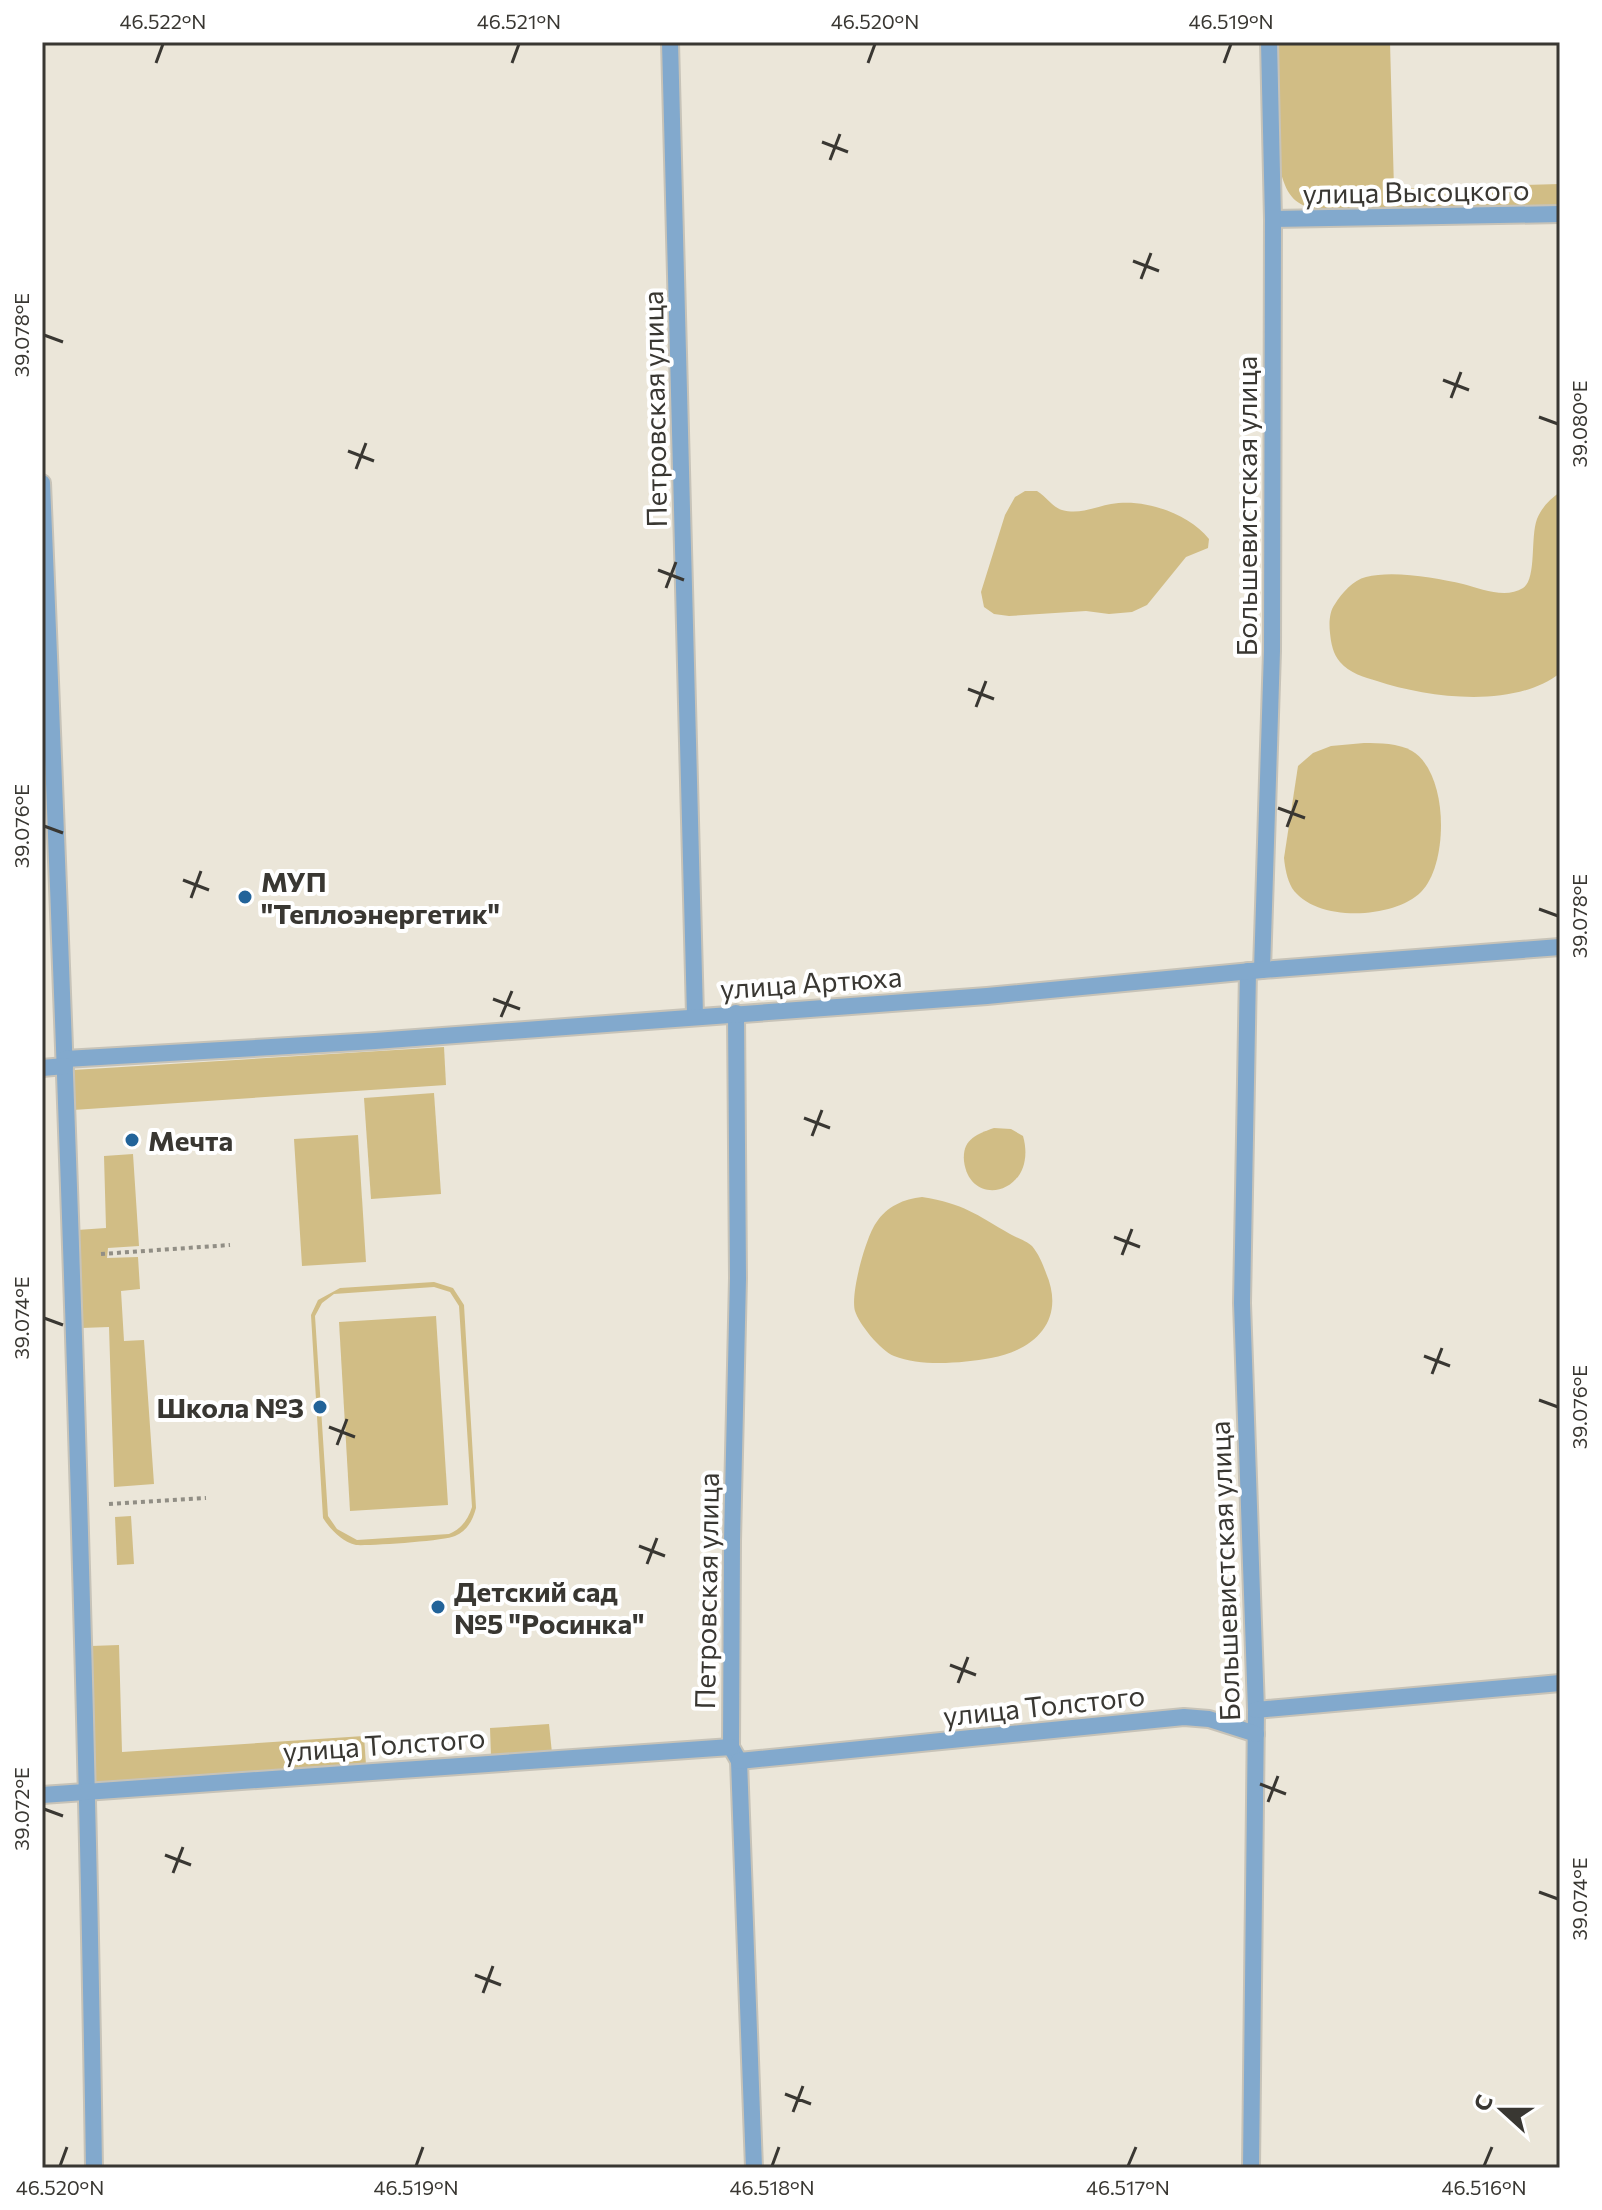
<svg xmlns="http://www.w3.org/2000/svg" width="1602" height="2210" viewBox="0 0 1602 2210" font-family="Commissioner,sans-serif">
  <rect width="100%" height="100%" fill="#ebe6d9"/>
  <g fill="#d1bd85" fill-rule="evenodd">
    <path d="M 1278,42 L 1390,42 L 1394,189 L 1560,184 L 1560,206 L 1319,210 C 1296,206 1287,196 1281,173 Z"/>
    <path d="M 1025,491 L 1037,491 C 1046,496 1052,507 1062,510 C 1080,515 1094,507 1111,504 C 1144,498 1188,513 1209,539 L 1208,548 L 1186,557 L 1147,605 L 1132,612 L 1109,614 L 1086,611 L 1009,616 L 994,614 L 984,607 L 981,592 L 1005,515 L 1015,497 Z"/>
    <path d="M 1560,492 L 1560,673 C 1515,709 1428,698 1377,681 C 1364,677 1349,673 1340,662 C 1333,654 1331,643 1330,633 C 1329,624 1329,612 1335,604 C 1342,593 1353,580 1366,577 C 1393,570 1437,578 1463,584 C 1481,589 1506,599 1523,588 C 1537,579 1530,538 1537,519 C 1542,507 1550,499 1560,492 Z"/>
    <path d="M 1364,743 C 1380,743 1398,743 1412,751 C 1449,773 1449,864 1421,892 C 1394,919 1315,923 1292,888 C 1287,879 1285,868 1284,858 L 1298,766 L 1313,753 L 1331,746 Z"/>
    <polygon points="444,1047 446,1085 73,1110 73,1070"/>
    <polygon points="434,1093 441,1194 371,1199 364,1098"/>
    <path d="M 994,1128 L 1011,1129 L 1023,1136 C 1039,1193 970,1211 964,1161 C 962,1140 976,1134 994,1128 Z"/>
    <polygon points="358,1135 366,1262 302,1266 294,1139"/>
    <polygon points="133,1154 139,1246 108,1248 107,1258 138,1257 140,1289 121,1291 124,1341 144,1340 154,1484 114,1487 109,1327 81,1328 77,1230 106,1228 104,1156"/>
    <path d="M 922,1197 C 965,1204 975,1214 1010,1234 C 1017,1238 1027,1241 1032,1246 C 1038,1253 1043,1264 1046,1273 C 1066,1319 1036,1350 991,1358 C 962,1363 922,1367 894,1356 C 880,1350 859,1324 855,1311 C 850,1294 866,1237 876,1223 C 887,1206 904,1199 922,1197 Z"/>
    <path d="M 434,1282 L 453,1288 L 464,1305 L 476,1508 C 473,1520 467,1531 455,1536 C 445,1541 368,1546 356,1545 C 342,1542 330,1529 323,1518 L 311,1315 L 318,1300 L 340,1288 ZM 434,1287 L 450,1292 L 459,1306 L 472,1507 C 468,1520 461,1529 449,1534 L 357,1540 L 337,1529 L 328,1516 L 315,1316 L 322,1303 L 334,1294 Z"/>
    <polygon points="436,1316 448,1505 350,1511 339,1322"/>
    <polygon points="131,1516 134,1564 117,1565 115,1517"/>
    <polygon points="119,1645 122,1752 364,1736 366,1765 96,1782 91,1646"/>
    <polygon points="549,1724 552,1753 491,1757 490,1728"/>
  </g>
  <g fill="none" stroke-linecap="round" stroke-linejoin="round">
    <defs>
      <g id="minor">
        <polyline points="670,42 695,1015"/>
        <polyline points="1273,219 1560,214"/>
        <path d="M 42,483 C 65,1044 86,1606 94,2168"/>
        <polyline points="1262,970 1272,651 1273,219 1269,42"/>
        <polyline points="1248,971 1242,1303 1256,1710 1251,2168"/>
        <polyline points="736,1013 738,1278 732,1541 731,1747 739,1761 754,2168"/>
        <polyline points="65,1059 375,1041 987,996 1262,970 1560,947"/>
        <polyline points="42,1068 65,1066"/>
        <polyline points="1256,1710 1560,1683"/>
        <polyline points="739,1761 1184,1717 1209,1719 1256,1734"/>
        <polyline points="42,1795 731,1747"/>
      </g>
    </defs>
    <use href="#minor" stroke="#c7c3b8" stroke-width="20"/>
    <g stroke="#918e85" stroke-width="4" stroke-dasharray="4 4" stroke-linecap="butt">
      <polyline points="101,1254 230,1245"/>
      <polyline points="109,1504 206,1498"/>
    </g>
    <use href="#minor" stroke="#82a9cd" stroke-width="16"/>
  </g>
  <path fill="none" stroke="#393732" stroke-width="3" d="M 156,63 L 163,44M 512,63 L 519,44M 868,63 L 875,44M 1224,63 L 1231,44M 822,142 L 848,152M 830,160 L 840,134M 1133,261 L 1159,271M 1141,279 L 1151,253M 44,335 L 63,342M 1443,380 L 1469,390M 1451,398 L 1461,372M 1539,417 L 1558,424M 348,451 L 374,461M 356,469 L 366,443M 658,570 L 684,580M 666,588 L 676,562M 968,689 L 994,699M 976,707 L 986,681M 1278,808 L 1305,818M 44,826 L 63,833M 1287,827 L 1297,800M 183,880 L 209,890M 191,898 L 201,871M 1539,909 L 1558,916M 493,999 L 520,1009M 501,1017 L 512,991M 804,1118 L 830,1128M 812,1136 L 822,1110M 1114,1237 L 1140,1247M 1122,1255 L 1132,1229M 44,1318 L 63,1325M 1424,1356 L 1450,1366M 1432,1374 L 1442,1348M 1539,1400 L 1558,1407M 329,1427 L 355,1437M 337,1445 L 347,1419M 639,1546 L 665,1556M 647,1564 L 657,1538M 950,1665 L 976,1675M 958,1683 L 968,1657M 1260,1784 L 1286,1794M 1268,1802 L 1278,1776M 44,1809 L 63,1816M 165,1855 L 191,1865M 173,1873 L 183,1847M 1539,1892 L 1558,1899M 475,1975 L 501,1985M 483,1993 L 493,1966M 785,2094 L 811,2104M 793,2112 L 803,2086M 60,2166 L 67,2147M 416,2166 L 423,2147M 772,2166 L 779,2147M 1128,2166 L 1136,2147M 1484,2166 L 1492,2147"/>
  <g fill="#226399" stroke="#fff" stroke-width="3">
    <circle cx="245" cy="897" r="8"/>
    <circle cx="132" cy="1140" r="8"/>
    <circle cx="320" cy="1407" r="8"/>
    <circle cx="438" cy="1607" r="8"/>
  </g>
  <g text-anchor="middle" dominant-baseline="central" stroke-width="8" stroke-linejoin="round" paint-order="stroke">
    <g font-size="28" fill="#393732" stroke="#fff">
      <text transform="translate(1416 191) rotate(-1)">улица Высоцкого</text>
      <text transform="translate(654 409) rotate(-91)">Петровская улица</text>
      <text transform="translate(1246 506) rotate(-90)">Большевистская улица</text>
      <text transform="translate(811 982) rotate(-4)">улица Артюха</text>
      <text transform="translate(1224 1571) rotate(-92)">Большевистская улица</text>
      <text transform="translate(706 1591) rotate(-89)">Петровская улица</text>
      <text transform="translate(1044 1705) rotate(-6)">улица Толстого</text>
      <text transform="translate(384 1744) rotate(-4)">улица Толстого</text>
    </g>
    <g font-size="28" font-weight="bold" fill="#393732" stroke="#fff" text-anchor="start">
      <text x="261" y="881">МУП<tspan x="261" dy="32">"Теплоэнергетик"</tspan></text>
      <text x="148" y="1140">Мечта</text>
      <text x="304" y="1407" text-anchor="end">Школа №3</text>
      <text x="454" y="1591">Детский сад<tspan x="454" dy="32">№5 "Росинка"</tspan></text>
    </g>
  </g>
  <rect width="1602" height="2210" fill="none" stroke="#ffffff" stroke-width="88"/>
  <g transform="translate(1502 2110) rotate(291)" stroke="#ffffff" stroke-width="6" paint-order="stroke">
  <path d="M0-6L14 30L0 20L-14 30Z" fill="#393732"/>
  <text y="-12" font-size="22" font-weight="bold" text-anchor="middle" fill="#393732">С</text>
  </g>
  <rect x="44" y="44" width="1514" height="2122" fill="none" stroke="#393732" stroke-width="3"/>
  <g font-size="20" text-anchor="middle" fill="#393732">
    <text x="163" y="29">46.522°N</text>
    <text x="519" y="29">46.521°N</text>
    <text x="875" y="29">46.520°N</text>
    <text x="1231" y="29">46.519°N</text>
    <text transform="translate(22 335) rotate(-90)" y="7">39.078°E</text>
    <text transform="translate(1580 424) rotate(-90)" y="7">39.080°E</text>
    <text transform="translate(22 826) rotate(-90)" y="7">39.076°E</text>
    <text transform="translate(1580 916) rotate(-90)" y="7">39.078°E</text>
    <text transform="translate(22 1318) rotate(-90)" y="7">39.074°E</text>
    <text transform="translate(1580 1407) rotate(-90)" y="7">39.076°E</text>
    <text transform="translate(22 1809) rotate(-90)" y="7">39.072°E</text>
    <text transform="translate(1580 1899) rotate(-90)" y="7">39.074°E</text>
    <text x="60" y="2195">46.520°N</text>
    <text x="416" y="2195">46.519°N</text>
    <text x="772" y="2195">46.518°N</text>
    <text x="1128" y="2195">46.517°N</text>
    <text x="1484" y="2195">46.516°N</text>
  </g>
</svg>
